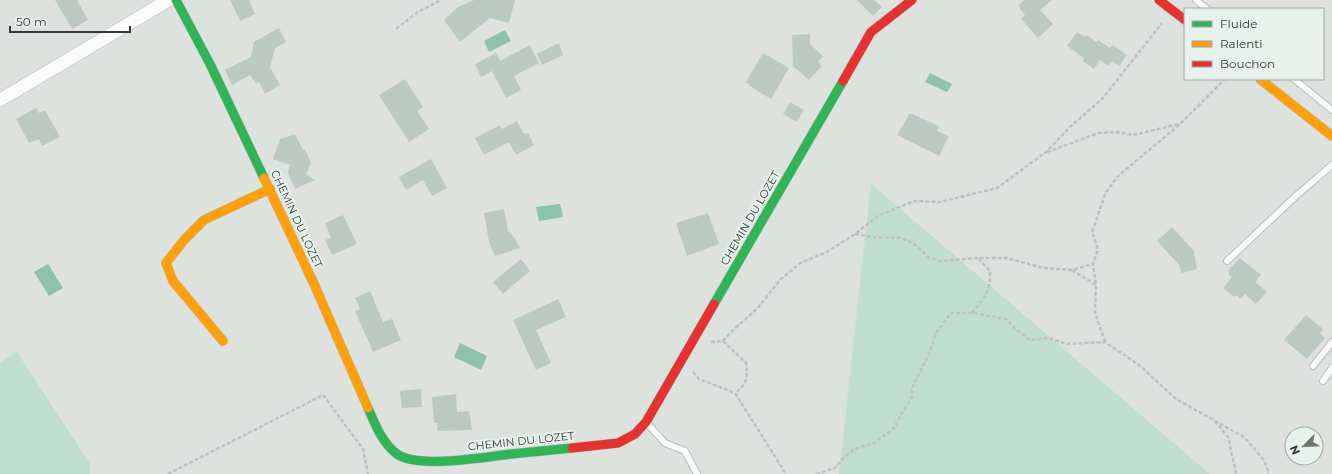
<svg xmlns="http://www.w3.org/2000/svg" width="1332" height="474" viewBox="0 0 1332 474" font-family="Montserrat,sans-serif">
  <rect width="100%" height="100%" fill="#dde2df"/>
  <g fill="#bedecf">
    <polygon points="871,184 1210,474 839,474"/>
    <polygon points="17,352 90,464 90,474 0,474 0,363"/>
  </g>
  <g fill="#8dc2ac">
    <polygon points="505,30 511,41 489,52 484,41"/>
    <polygon points="930,73 952,84 947,92 925,82"/>
    <polygon points="560,204 563,217 539,221 536,207"/>
    <polygon points="48,264 63,288 49,296 34,272"/>
    <polygon points="460,343 487,356 481,370 454,357"/>
  </g>
  <g fill="#bacac2">
    <polygon points="55,0 77,0 88,20 72,29"/>
    <polygon points="230,0 249,0 255,14 240,21"/>
    <polygon points="474,0 515,0 509,23 490,18 460,42 444,20 458,7"/>
    <polygon points="857,0 874,0 882,7 873,16"/>
    <polygon points="1024,0 1052,0 1040,10 1053,24 1038,38 1021,19 1025,15 1018,6"/>
    <polygon points="279,28 286,42 275,48 270,67 280,85 265,94 259,82 256,84 250,75 232,85 225,70 251,57 254,42"/>
    <polygon points="1077,32 1085,37 1087,35 1096,42 1098,40 1110,48 1113,45 1127,55 1119,66 1112,61 1108,66 1100,60 1094,69 1083,61 1084,58 1067,46"/>
    <polygon points="810,34 810,44 823,56 818,62 822,66 809,80 793,66 792,35"/>
    <polygon points="559,43 563,55 542,65 537,54"/>
    <polygon points="530,45 539,63 514,76 521,90 506,98 492,71 481,77 475,64 496,53 500,61"/>
    <polygon points="763,53 789,68 771,99 750,86 750,85 746,82"/>
    <polygon points="405,79 423,107 417,111 429,129 409,142 379,95"/>
    <polygon points="790,102 804,110 797,122 783,114"/>
    <polygon points="36,108 39,113 45,110 60,137 42,146 39,139 29,143 16,119"/>
    <polygon points="910,113 939,126 937,131 949,136 939,156 897,135"/>
    <polygon points="517,121 524,134 528,133 534,145 516,155 509,142 484,155 475,138 500,125 502,129"/>
    <polygon points="295,134 303,150 305,149 311,163 306,174 315,180 295,189 288,173 290,165 273,159 280,139"/>
    <polygon points="431,159 447,188 432,196 423,180 406,190 399,177"/>
    <polygon points="504,209 508,231 514,237 520,248 495,256 489,242 484,213"/>
    <polygon points="708,213 719,244 687,256 676,223"/>
    <polygon points="343,215 357,244 332,255 325,240 331,238 325,223"/>
    <polygon points="1172,227 1194,251 1197,269 1181,273 1180,266 1157,241"/>
    <polygon points="1240,258 1261,275 1255,282 1267,292 1256,304 1245,294 1241,299 1236,295 1234,297 1223,288 1232,277 1229,275 1229,270"/>
    <polygon points="521,259 530,271 503,294 493,282"/>
    <polygon points="370,291 383,322 392,319 401,340 373,352 355,311 360,309 355,298"/>
    <polygon points="558,299 566,317 536,330 551,363 536,370 513,320"/>
    <polygon points="1306,315 1323,329 1320,333 1325,338 1307,359 1284,340"/>
    <polygon points="421,389 422,407 402,408 400,391"/>
    <polygon points="456,394 457,412 469,411 472,430 438,431 437,423 434,423 432,397"/>
  </g>
  <g fill="none" stroke-linecap="round" stroke-linejoin="round">
    <defs>
      <g id="lane">
        <polyline points="1196,0 1207,9"/>
        <polyline points="1294,79 1332,110"/>
        <polyline points="1227,261 1296,196 1332,165"/>
        <polyline points="1313,366 1332,342"/>
        <polyline points="1323,381 1332,368"/>
        <polyline points="647,423 665,443 685,451 697,474"/>
      </g>
      <polyline id="street" points="0,100 169,0"/>
      <g id="fast">
        <polyline points="176,0 210,64 264,178"/>
        <polyline points="714,304 843,81"/>
        <path d="M 368,408 C 375,424 382,443 397,454 C 418,469 485,457 511,454 C 531,452 551,450 572,448"/>
      </g>
      <g id="slow">
        <polyline points="1260,79 1332,136"/>
        <polyline points="264,178 314,284 368,408"/>
        <polyline points="223,341 173,281 166,263 184,240 204,220 270,189"/>
      </g>
      <g id="jam">
        <polyline points="1159,0 1185,20"/>
        <polyline points="843,81 871,32 912,0"/>
        <polyline points="572,448 618,443 635,434 646,422 714,304"/>
      </g>
    </defs>
    <use href="#lane" stroke="#b9bdbb" stroke-width="8"/>
    <use href="#street" stroke="#b9bdbb" stroke-width="14"/>
    <use href="#fast" stroke="#b9bdbb" stroke-width="10"/>
    <use href="#slow" stroke="#b9bdbb" stroke-width="10"/>
    <use href="#jam" stroke="#b9bdbb" stroke-width="10"/>
    <g stroke="#bfc1c0" stroke-width="2.5" stroke-dasharray="4 2" stroke-linecap="butt">
      <polyline points="396,29 418,12 441,0"/>
      <polyline points="1047,152 1099,133 1117,132 1133,135 1179,124"/>
      <polyline points="855,234 872,237 900,238 913,243 930,258 941,261 978,258 1007,258 1043,268 1072,270 1093,264"/>
      <polyline points="1072,270 1096,285"/>
      <path d="M 972,313 C 984,298 991,291 990,271 L 978,258"/>
      <polyline points="723,341 732,331 757,309 780,280 800,263 827,252 855,234 878,216 914,201 940,202 997,188 1046,152 1071,126 1103,98 1162,23"/>
      <path d="M 711,342 L 723,341 L 746,363 C 748,377 747,384 735,393"/>
      <polyline points="1105,342 1095,313 1096,285 1093,264 1098,249 1092,232 1105,194 1117,177 1180,124 1225,79"/>
      <polyline points="693,372 699,379 735,393 786,474"/>
      <polyline points="1215,421 1228,437 1235,468 1236,474"/>
      <polyline points="168,474 323,395 363,449 368,474"/>
      <polyline points="816,474 835,468 845,456 857,448 874,443 894,428 903,411 912,398 912,388 930,352 936,333 951,313 972,313 1006,319 1018,331 1030,340 1049,338 1067,344 1105,342 1139,365 1176,399 1244,437 1264,460 1268,471 1268,474"/>
    </g>
    <use href="#lane" stroke="#fafbfa" stroke-width="6"/>
    <use href="#street" stroke="#fafbfa" stroke-width="13"/>
    <use href="#fast" stroke="#30b455" stroke-width="9"/>
    <use href="#slow" stroke="#ff9f0a" stroke-width="9"/>
    <use href="#jam" stroke="#e5322d" stroke-width="9"/>
  </g>
  <g text-anchor="middle" dominant-baseline="central" stroke-width="4" stroke-linejoin="round" paint-order="stroke">
    <g font-size="11" fill="#343836" stroke="#e7f2ec">
      <text transform="translate(750 218) rotate(-60)">CHEMIN DU LOZET</text>
      <text transform="translate(297 219) rotate(65)">CHEMIN DU LOZET</text>
      <text transform="translate(521 441) rotate(-6)">CHEMIN DU LOZET</text>
    </g>
  </g>
  <rect x="1184" y="8" width="140" height="72" fill="#e7f2ec" stroke="#9fa8a3"/>
  <rect x="1192" y="21" width="20" height="6" fill="#30b455" stroke="#9fa8a3"/>
  <text x="1220" y="28" font-size="12" fill="#343836">Fluide</text>
  <rect x="1192" y="41" width="20" height="6" fill="#ff9f0a" stroke="#9fa8a3"/>
  <text x="1220" y="48" font-size="12" fill="#343836">Ralenti</text>
  <rect x="1192" y="61" width="20" height="6" fill="#e5322d" stroke="#9fa8a3"/>
  <text x="1220" y="68" font-size="12" fill="#343836">Bouchon</text>
  <g transform="translate(1304 446) rotate(246)"><circle r="19" fill="#e7f2ec" stroke="#9fa8a3"/>
  <path d="M0-3L7 15L0 10L-7 15Z" fill="#6f7471"/>
  <text y="-6" font-size="11" font-weight="bold" text-anchor="middle" fill="#343836">N</text>
  </g>
  <path d="M10 26v6h120v-6" fill="none" stroke="#343836" stroke-width="2"/>
  <text x="16" y="26" font-size="12" fill="#343836" stroke="#e7f2ec" stroke-width="3" paint-order="stroke">50 m</text>
</svg>
